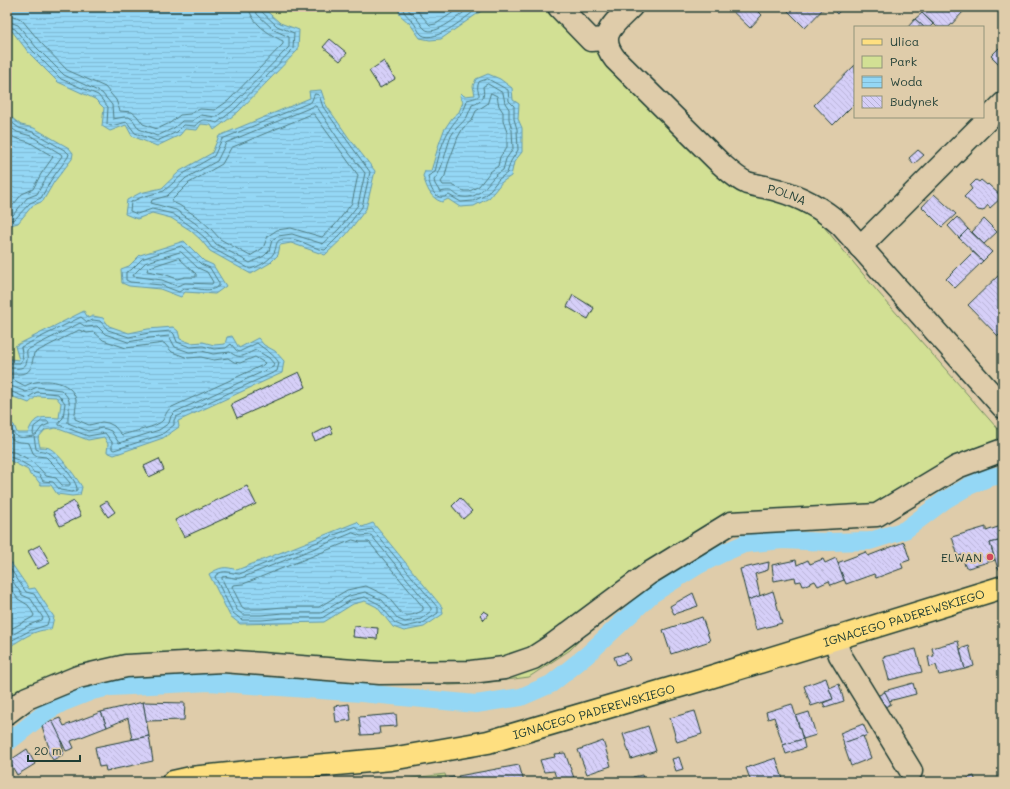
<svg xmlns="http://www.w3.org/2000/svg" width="1010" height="789" viewBox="0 0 1010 789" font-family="Mali,sans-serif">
  <defs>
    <pattern id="water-rules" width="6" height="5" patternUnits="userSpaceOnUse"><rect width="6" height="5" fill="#94d7f5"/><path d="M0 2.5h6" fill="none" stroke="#7fb9d3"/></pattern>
    <pattern id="building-back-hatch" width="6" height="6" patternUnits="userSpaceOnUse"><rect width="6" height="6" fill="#d6cff8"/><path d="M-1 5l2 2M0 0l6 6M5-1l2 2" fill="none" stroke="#b7b3d5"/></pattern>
  </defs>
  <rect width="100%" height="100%" fill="#dfccaa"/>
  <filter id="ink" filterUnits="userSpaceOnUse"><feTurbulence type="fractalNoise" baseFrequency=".025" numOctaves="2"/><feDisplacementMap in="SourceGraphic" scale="8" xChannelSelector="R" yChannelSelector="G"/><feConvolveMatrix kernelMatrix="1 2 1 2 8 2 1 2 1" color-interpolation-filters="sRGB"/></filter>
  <g filter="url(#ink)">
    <g fill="#d2e094" stroke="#788e64">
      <polygon points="7,7 551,7 593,47 699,157 777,195 815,216 877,291 1003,435 1003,455 872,516 763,520 657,559 570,650 529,677 476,684 449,685 375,675 140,669 27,704 7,726"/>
      <polygon points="445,774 447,782 379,782"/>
    </g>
    <g fill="url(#water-rules)" stroke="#6599a8">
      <polygon points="7,7 262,7 280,23 299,30 298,50 238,112 214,130 211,125 201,124 197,130 185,129 180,135 157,146 132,136 126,125 110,131 102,126 104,108 95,99 58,82 29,53 12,31 7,30"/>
      <polygon points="398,7 487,7 441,39 430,40 420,38 410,24 400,15"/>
      <path d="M 488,74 L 500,79 L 512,88 L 513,100 L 519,104 L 518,119 L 522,128 L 522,152 L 514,162 L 511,176 L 502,182 L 489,198 L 474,206 L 460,207 L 448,199 L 442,202 C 430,198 427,188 423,176 L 425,171 L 431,171 L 439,144 L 444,130 L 452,118 L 459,112 L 463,102 L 460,96 L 461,93 L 464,96 L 475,95 L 473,86 L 476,79 Z"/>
      <polygon points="321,90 326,105 349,138 375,171 366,209 346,235 325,255 291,243 280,245 278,255 270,263 251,274 210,251 201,240 190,230 171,218 152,213 137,219 125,214 127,200 140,193 162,188 180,171 212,153 219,136 310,98 309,91"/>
      <polygon points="7,114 21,125 34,128 69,148 73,153 72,159 54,182 43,201 32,206 18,223 7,226"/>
      <polygon points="184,241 204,261 213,265 226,286 215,294 185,292 181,297 160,289 129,286 122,283 121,269 129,266 140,255"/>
      <path d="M 84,311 L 88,318 L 93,316 L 103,318 L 109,326 L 129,333 L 148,329 L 173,327 L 178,331 L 180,339 L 191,343 L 203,342 L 214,345 L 225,344 L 227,337 L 232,336 L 239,348 L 258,338 L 264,345 L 275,351 L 284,361 L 282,373 L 178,421 L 179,427 L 163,438 L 114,455 L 107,452 L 108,444 L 104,437 L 88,440 L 56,428 L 45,430 L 38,438 L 40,447 C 42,447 47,447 49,448 C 58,452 77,478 82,487 L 80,495 L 72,496 L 57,494 L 51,485 L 41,485 L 35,477 L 30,475 L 28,470 L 7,459 L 7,422 L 14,425 L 17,433 L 28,433 C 34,415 42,417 59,418 L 61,403 L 56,397 L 37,396 L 29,403 L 11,396 L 7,393 L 7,360 L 10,359 L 19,360 L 15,346 Z"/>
      <path d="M 357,522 L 362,527 L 373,523 L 442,607 L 443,614 L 424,627 L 404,631 L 393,627 L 377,607 L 365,601 L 353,604 L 324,622 L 240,624 L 230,616 L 209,574 C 220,567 225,566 237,570 Z"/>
      <path d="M 7,557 L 29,589 L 35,588 L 54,617 L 51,630 C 35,628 20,641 7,648 Z"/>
    </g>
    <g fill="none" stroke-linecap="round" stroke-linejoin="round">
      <g stroke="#4e7b81" stroke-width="1">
        <path d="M 402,7 C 404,14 408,16 413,22 C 416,25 418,32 422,35 C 436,44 468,15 480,7"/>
        <path d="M 407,7 C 409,12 414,15 417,19 C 420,22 422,27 425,29 C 434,38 462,13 471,7"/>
        <polyline points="414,7 430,25 436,24 461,7"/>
        <path d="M 7,15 L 17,17 L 22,20 L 41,43 L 67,70 L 105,87 L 116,100 L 120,111 L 132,112 L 137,116 L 143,124 L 157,129 L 170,123 L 180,115 L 190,114 L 200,109 L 215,110 L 228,101 L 283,44 L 283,41 C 270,35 250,22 249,7"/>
        <polyline points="7,21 18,25 36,47 64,75 102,93 112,105 113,119 124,117 129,117 133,120 139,129 157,136 174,128 182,121 192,121 201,115 216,117 232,105 289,47 289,37 274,30 257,14 255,7"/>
        <path d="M 7,26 L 15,29 L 32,50 L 61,79 L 98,95 L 108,107 L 107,124 L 111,126 L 127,122 L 135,133 L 157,141 L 177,132 L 184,125 L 195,126 C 202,117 207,120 217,123 L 235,109 L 293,49 L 294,33 L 277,26 L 261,11 L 260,7"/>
        <path d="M 488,79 L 508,90 L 509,101 L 514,106 L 514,119 L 517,129 L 518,150 L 511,161 L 507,173 L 499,179 L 486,195 L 473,201 L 461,202 L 449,195 C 447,196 445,197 443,197 C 433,199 429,183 428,176 L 435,172 C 438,159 441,145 448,132 C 454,120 465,114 467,100 C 489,95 473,95 479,82 Z"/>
        <path d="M 488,84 L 503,93 L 505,103 L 509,109 L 509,119 L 512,130 L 513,149 L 506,159 L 503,170 C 501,172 498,173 496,175 C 486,184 480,199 463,197 C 452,196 457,188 440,192 L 435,184 L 434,180 C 442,172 446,149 451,136 C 455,128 462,124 467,117 C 469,113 470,109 472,105 C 483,102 485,97 483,87 Z"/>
        <polygon points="491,93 497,96 499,106 503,112 503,121 507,132 507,147 500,157 498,166 490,172 479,186 470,191 464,191 452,185 443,185 441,182 445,176 448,164 458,137 463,128 472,120 476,111 487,104"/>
        <path d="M 315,94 L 319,95 L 323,107 L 370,172 L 362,207 L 343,232 L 325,250 C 313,249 301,239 289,239 C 272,238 279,246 273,254 C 269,261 258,267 250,269 L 212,248 L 204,237 L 192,227 L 173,214 L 152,209 L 137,214 L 130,211 L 131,202 L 142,197 L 164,191 L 183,174 L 214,156 L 222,139 L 311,102 Z"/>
        <polygon points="315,106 317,107 341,143 365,173 358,205 339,229 323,244 292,234 278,236 272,240 269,251 264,256 250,263 216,244 207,233 195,223 176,210 151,203 152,200 167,196 186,178 217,161 226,143"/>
        <polygon points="312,114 314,114 358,175 352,203 335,225 322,237 291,228 277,230 268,236 263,248 250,256 220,239 211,229 199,218 179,205 172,202 172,200 189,183 222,164 231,148"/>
        <polyline points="7,119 19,128 33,132 66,151 69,154 68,157 51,180 41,198 30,203 15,219 7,221"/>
        <polyline points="7,125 17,132 31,136 61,154 62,156 46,178 37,194 27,198 13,215 7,216"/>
        <polyline points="7,133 15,138 29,142 52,156 53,157 41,174 33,189 22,194 10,209 7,210"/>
        <path d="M 182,246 L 201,264 L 210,268 L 219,283 L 219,286 C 205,296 192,282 179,292 L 161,285 L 130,282 L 126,280 L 126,272 L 131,270 L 142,259 Z"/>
        <polygon points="181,252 198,268 207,272 213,282 212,284 185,283 177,286 162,280 133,276 134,274 145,263"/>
        <polygon points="179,258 196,274 196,277 185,277 177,279 164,274 147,271 148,268"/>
        <path d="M 7,363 L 20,363 L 23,359 L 21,347 L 81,317 L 87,322 L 93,320 L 100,321 L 108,330 L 129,337 L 149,333 L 171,331 L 174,334 L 177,342 L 190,347 L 203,346 L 214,349 L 226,348 L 231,344 L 236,350 L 239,352 L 257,343 C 265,350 274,354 279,363 L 277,371 L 176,417 L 174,420 L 174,425 L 161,435 L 114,450 L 112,449 L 112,442 L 105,433 L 88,436 L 59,425 L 59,422 L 63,418 L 65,403 L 58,394 L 37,392 L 27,398 L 7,390"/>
        <path d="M 7,368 C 15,368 26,371 27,360 C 28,357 26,353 27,350 L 80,323 L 86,327 L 97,326 L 105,334 L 128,342 L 150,338 L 169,336 L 175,347 L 189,352 L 202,351 L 213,354 L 230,352 C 241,361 245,354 256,350 L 269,358 L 274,364 L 273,367 L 175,412 L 171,416 L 169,423 L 159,430 L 119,443 L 111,431 L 106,429 L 102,428 L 88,431 L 68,423 C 67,408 75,402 61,390 L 37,387 L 26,392 L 11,386 L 7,385"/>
        <path d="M 7,374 C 29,374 30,376 34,353 L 79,330 L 87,333 L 94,332 L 103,340 L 126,348 L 164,343 L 172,352 L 188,358 L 201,357 L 214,360 L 228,358 L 234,362 L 240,363 L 255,357 L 265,363 L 263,365 L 172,407 C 166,411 166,415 163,420 C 158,427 131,432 122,435 L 114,426 L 108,423 L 102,422 L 89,425 L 75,419 C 74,413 77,407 76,400 C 72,379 40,377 25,386 L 14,380 L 7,379"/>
        <polygon points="42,421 48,421 49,424 42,427 36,435 34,435 33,433 34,427"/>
        <path d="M 7,427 L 11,429 C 17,441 24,437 34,436 L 36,449 C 40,452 45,450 49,453 C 56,457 78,481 77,490 L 72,492 L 60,490 L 53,482 L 43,481 L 39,474 L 33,472 L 30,467 L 18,460 L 7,456"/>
        <path d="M 7,432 C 13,444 18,441 29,443 L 33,453 L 37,456 L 46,457 L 58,469 L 70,483 L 70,485 L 62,485 L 56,478 L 46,476 C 39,466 20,451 7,451"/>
        <path d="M 355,527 L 361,531 L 372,529 L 438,608 L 438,613 L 423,623 L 404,627 L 395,623 L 379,604 L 365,597 L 351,600 L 322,618 L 284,618 L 262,620 L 242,620 L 233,613 L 215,577 L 216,575 C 224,569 230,573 239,574 Z"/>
        <path d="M 353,533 L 361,536 L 371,535 L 431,608 L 431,611 L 421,619 L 405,622 L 398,619 L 382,600 L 365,592 L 349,596 L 321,613 L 283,613 L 261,615 L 243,615 L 237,610 L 222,579 L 222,577 C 229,575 234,580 241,578 Z"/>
        <path d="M 353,540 L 360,542 L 369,542 L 423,607 L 423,610 C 417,614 409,617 402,614 L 387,596 L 366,586 L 347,590 L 319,607 L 283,607 L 261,609 L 245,609 L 242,607 L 232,587 L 233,585 L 243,584 Z"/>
        <polyline points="7,564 26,592 34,594 49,618 47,625 31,630 7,643"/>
        <polyline points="7,573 22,595 31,599 43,618 42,620 29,625 7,638"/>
        <polyline points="7,584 18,599 28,605 34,615 33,617 7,631"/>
      </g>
      <polyline stroke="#94d7f5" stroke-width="18" points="7,743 46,712 64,702 92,691 111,687 210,682 361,693 476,704 521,697 551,684 587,655 652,594 697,566 723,553 744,544 782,540 828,542 870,541 905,530 945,500 969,486 990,477 1003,475"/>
    </g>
    <g fill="url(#building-back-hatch)" stroke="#1f3d34">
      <polygon points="730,7 754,7 762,15 750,28 729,8"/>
      <polygon points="784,7 825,7 805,28"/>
      <polygon points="830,7 843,7 837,14"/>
      <polygon points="927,7 957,7 963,12 949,27 937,27 922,13"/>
      <polygon points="922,13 933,24 930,27 924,27 915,19"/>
      <polygon points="915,19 924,27 908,27"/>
      <polygon points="330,39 347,53 340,61 323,47"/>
      <polygon points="999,48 1003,52 1003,68 991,56"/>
      <polygon points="384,61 395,79 380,88 369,71"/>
      <polygon points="855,65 855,103 833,125 814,105"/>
      <polygon points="918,150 924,155 914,164 909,158"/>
      <polygon points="976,180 979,182 981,180 987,185 988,184 1002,197 990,208 988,205 983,211 978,210 964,197 972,189 970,186"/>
      <polygon points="934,194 956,214 942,227 922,207"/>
      <polygon points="957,217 968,229 959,238 948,226"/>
      <polygon points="984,219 997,232 984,244 972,232"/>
      <polygon points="968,229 992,252 983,261 959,238"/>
      <polygon points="973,252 983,261 955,288 946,279"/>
      <polygon points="1003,266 1003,277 998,272"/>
      <polygon points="1000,274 1003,277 1003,331 998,336 968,305"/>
      <polygon points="573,295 594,308 588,319 567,307"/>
      <polygon points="299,372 306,387 237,418 231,404"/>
      <polygon points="330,426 333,433 315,441 312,435"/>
      <polygon points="159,459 164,470 149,477 144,466"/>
      <polygon points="247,486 256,504 184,537 175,520"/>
      <polygon points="460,498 472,511 463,519 452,506"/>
      <polygon points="74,501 81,516 60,526 53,512"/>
      <polygon points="107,501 115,512 108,517 100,505"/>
      <polygon points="986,527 986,531 998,527 1001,529 1003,535 1003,540 990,543 995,560 968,568 965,566 962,555 958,556 952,537"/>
      <polygon points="1003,540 1003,568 998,569 990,543"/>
      <polygon points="904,542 910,560 901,563 903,568 876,578 874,574 846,584 837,563 866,552 868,556"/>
      <polygon points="40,545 50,563 38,569 28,551"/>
      <polygon points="836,558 844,580 831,585 829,581 818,586 815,581 803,586 801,581 796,582 795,577 774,581 772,565 796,560 797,565 808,560 810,564 823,559 825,563"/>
      <polygon points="769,562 768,570 755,574 760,596 748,600 740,569"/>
      <polygon points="773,591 782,623 756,630 748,600"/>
      <polygon points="693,593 698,606 674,614 670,606"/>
      <polygon points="484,611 489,614 484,620 480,615"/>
      <polygon points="702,617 710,641 671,654 663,630"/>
      <polygon points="354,626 378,628 377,639 353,637"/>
      <polygon points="958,641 965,669 939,675 936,665 930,667 928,657 934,656 932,648"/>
      <polygon points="969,646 974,666 965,669 960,649"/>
      <polygon points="916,649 922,672 889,680 883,657"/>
      <polygon points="627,653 630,660 617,665 614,657"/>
      <polygon points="826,678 833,699 811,706 804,686"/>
      <polygon points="913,683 916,694 889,701 884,691"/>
      <polygon points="839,684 844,701 825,707 823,703 833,699 829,688"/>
      <polygon points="885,692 891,704 883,708 877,696"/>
      <polygon points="143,702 185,703 184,720 146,721"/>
      <polygon points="143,702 149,736 132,739 128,718 107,727 101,712"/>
      <polygon points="349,704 351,720 336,722 334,706"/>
      <polygon points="792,704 803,739 783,745 774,717 768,719 766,712"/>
      <polygon points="695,711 702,734 677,742 670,718"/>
      <polygon points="101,712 107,727 71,741 74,748 66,751 52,721 60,718 64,726"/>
      <polygon points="809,712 816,735 803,739 796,716"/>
      <polygon points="396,714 397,726 379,727 380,734 361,735 359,717"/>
      <polygon points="52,720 62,741 61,741 64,754 53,760 47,750 49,748 42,726"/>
      <polygon points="863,724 868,735 844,743 840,733"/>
      <polygon points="648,726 656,751 631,759 623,734"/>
      <polygon points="149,736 153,761 106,771 105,766 99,767 95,747"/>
      <polygon points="863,736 871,758 851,766 843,743"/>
      <polygon points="803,739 805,748 786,754 783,745"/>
      <polygon points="603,741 611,766 587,774 578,750"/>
      <polygon points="27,749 35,764 17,775 9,761"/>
      <polygon points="565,753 574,778 557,781 554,771 544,772 540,760 555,757 554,754"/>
      <polygon points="679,757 683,769 676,771 672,759"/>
      <polygon points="776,758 784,782 751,782 746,768"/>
      <polygon points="519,765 524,782 460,782 458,776"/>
      <polygon points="642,775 644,782 634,782 633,777"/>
      <polygon points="974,776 976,782 957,782"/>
      <polygon points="454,777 455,782 450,782 449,778"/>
    </g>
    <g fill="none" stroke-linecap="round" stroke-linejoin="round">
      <defs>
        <g id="minor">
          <polyline points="559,7 591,40 606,39"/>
          <path id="s1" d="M 631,7 C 614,24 596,35 615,59 L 720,163 C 728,170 737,179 747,183 C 757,186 767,187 777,190 C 802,197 822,208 841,225 L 1003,407"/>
          <polyline points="860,247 1003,104"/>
          <polyline points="834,638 840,655 911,771"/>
          <polyline points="7,713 27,698 78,677 126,666 223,661 380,673 471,672 504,668 533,658 550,647 648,574 731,523 877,515 957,467 1003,450"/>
        </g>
        <g id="major">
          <path id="s2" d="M 173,782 L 191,778 L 249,772 L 391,759 L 488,742 L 707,678 L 1003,587"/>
        </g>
      </defs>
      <use href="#minor" stroke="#1f3d34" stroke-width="25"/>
      <use href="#major" stroke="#1f3d34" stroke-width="25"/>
      <use href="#minor" stroke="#dfccaa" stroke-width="22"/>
      <use href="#major" stroke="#fedf80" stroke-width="22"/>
    </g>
  </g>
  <circle fill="#d1495b" stroke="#dfccaa" stroke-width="1.5" cx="990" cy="557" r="4"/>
  <g text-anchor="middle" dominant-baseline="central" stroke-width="4" stroke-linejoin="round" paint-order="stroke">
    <g font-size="12" fill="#1f3d34" stroke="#dfccaa">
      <text stroke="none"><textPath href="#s1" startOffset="286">POLNA</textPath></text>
      <text stroke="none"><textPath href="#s2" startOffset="752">IGNACEGO PADEREWSKIEGO</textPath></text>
      <text stroke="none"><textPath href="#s2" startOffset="428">IGNACEGO PADEREWSKIEGO</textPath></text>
    </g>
    <g font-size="12" fill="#1f3d34" stroke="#dfccaa" text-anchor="end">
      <text x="982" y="557">ELWAN</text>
    </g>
  </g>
  <rect width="1010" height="789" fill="none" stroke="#dfccaa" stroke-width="24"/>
  <rect x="12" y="12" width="986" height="765" fill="none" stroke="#1f3d34" stroke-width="1.5" filter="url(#ink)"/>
  <rect x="854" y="26" width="130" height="92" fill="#dfccaa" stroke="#92937b"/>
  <rect x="862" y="39" width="20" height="6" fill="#fedf80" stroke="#92937b"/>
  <text x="890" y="46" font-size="12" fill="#1f3d34">Ulica</text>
  <rect x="862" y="56" width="20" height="12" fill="#d2e094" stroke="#92937b"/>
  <text x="890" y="66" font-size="12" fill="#1f3d34">Park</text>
  <rect x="862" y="76" width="20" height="12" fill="url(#water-rules)" stroke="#92937b"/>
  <text x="890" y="86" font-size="12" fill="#1f3d34">Woda</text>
  <rect x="862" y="96" width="20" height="12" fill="url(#building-back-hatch)" stroke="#92937b"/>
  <text x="890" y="106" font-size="12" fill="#1f3d34">Budynek</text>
  <path d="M28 755v6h52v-6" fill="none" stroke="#1f3d34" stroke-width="2"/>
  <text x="34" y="755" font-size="12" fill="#1f3d34" stroke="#dfccaa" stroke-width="3" paint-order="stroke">20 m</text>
</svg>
